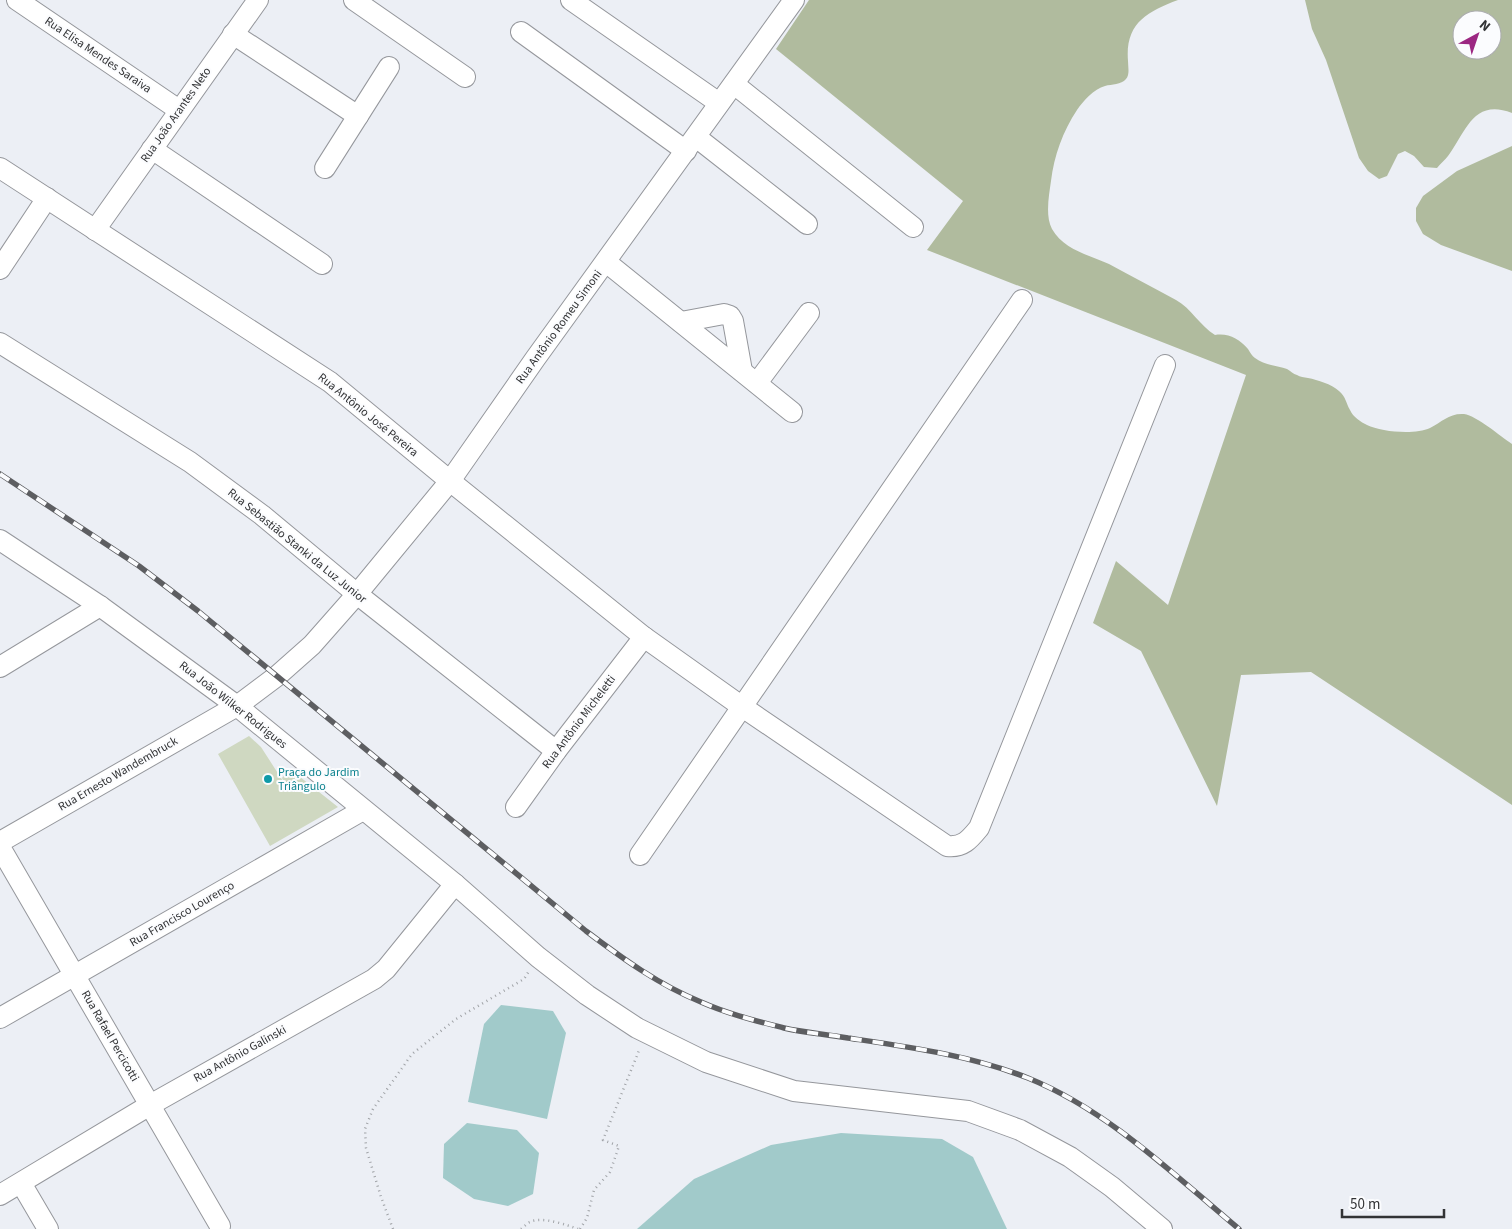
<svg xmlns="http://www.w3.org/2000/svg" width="1512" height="1229" viewBox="0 0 1512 1229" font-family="'Source Sans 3',sans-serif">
  <rect width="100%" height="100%" fill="#eceff5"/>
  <polygon fill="#cfd8c1" points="249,736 261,747 290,792 282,778 290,769 338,807 270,846 218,754"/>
  <g fill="#b0bb9e" fill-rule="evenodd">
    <path d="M 809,0 L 1178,0 C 1146,12 1125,24 1128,61 C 1128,67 1130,74 1126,79 C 1121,85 1112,84 1105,86 C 1094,89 1083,101 1077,110 C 1063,131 1054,156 1051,181 C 1049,195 1045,216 1052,229 C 1064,250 1089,255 1109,264 C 1131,276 1154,288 1176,300 C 1191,308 1200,326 1215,335 C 1229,333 1239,339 1248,349 C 1250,352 1252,356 1255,358 C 1264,365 1277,366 1287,369 C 1291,371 1293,374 1297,375 C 1300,377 1304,377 1308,378 C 1318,380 1331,384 1339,391 C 1346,397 1346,403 1350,410 C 1353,417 1361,422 1367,425 C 1381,432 1415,435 1430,428 C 1442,422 1449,413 1464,414 C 1477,416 1500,436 1512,444 L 1512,805 L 1311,672 L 1241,675 L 1217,806 L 1141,651 L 1093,623 L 1116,561 L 1168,605 L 1246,375 L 927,250 L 963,201 L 776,49 Z"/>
    <path d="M 1305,0 L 1512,0 L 1512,113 C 1473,98 1466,132 1448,156 C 1445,160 1440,164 1437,168 L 1424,167 L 1414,156 L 1405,151 L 1398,154 L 1387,176 L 1379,179 L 1368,171 L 1359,158 L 1326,60 L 1312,29 ZM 1462,20 L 1492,20 L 1492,50 L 1462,50 Z"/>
    <polygon points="1512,146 1512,271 1441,245 1423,234 1416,221 1416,208 1423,196 1457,171"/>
  </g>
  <g fill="#a1caca">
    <polygon points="501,1005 553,1011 566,1033 547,1119 468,1102 484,1024"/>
    <polygon points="467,1123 517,1130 539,1153 533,1194 508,1206 474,1199 443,1178 444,1144"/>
    <polygon points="841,1133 942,1139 973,1157 1007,1229 637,1229 694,1179 771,1145"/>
  </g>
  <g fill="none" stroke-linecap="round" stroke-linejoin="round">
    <defs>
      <g id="minor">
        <polyline points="17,0 179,110"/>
        <polyline points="354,0 465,77"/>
        <polyline points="571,0 719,103"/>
        <polyline points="521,32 686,151"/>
        <polyline points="233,34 358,116"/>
        <polyline points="734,84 913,227"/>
        <polyline points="696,137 807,224"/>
        <polyline points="152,149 322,264"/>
        <path d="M 0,168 L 330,382 L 450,481 L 644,637 L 741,706 L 947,846 C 963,848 970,839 979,828 L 1165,365"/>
        <polyline points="325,168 389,67"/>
        <polyline points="95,230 258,0"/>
        <polyline points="606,262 792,412"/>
        <polyline points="0,269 47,198"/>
        <polyline points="681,322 724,314 730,316 733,321 742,371"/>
        <polyline points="0,343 190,462 262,515 357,594 556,751"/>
        <polyline points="757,383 809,313"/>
        <polyline points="0,540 100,606 237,706 455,884 538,957 587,995 637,1028 706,1062 794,1091 968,1111 1020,1130 1070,1157 1112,1187 1162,1229"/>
        <polyline points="0,667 100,606"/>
        <polyline points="516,807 556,751 644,637"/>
        <polyline points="0,842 237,706 277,676 312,645 357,594 450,481 535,359 794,0"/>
        <polyline points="0,847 220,1226"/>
        <polyline points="640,855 1022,300"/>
        <polyline points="0,1018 363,810"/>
        <polyline points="21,1183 48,1229"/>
        <polyline points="0,1195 150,1105 374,979 386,969 455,884"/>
      </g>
    </defs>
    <use href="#minor" stroke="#95979c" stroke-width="22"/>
    <g stroke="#a0a3a7" stroke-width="2.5" stroke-dasharray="1 4" stroke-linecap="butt">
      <polyline points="393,1229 381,1197 366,1148 365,1129 373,1109 412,1054 456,1019 524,979 529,971"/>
      <path d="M 521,1229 C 524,1227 527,1223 530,1222 C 542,1216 567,1225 578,1229"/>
      <polyline points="580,1229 587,1218 594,1190 610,1172 619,1146 603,1140 640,1048"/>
    </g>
    <use href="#minor" stroke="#fff" stroke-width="20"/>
    <defs>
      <path id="rail" d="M 0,474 L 139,566 L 198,611 L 586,931 C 622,958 659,985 701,1002 C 728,1014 757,1021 784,1028 C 805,1033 827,1034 848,1038 C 909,1047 970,1055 1028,1078 C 1109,1111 1173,1174 1239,1229"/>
    </defs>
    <use href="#rail" stroke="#5d5e61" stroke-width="5.5"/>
    <use href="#rail" stroke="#fbfcfe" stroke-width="4" stroke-dasharray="11" stroke-linecap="butt"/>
  </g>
  <circle fill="#0f9aa8" stroke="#fbfcfe" stroke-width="2" cx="268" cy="779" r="5"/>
  <g text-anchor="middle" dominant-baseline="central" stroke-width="4" stroke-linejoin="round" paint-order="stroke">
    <g font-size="12" fill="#323335" stroke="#fbfcfe">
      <text transform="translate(98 55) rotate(34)">Rua Elisa Mendes Saraiva</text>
      <text transform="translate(176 115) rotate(-55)">Rua João Arantes Neto</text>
      <text transform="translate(559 327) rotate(-54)">Rua Antônio Romeu Simoni</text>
      <text transform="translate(368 415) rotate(39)">Rua Antônio José Pereira</text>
      <text transform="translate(297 546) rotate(39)">Rua Sebastião Stanki da Luz Junior</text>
      <text transform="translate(233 705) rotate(38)">Rua João Wilker Rodrigues</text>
      <text transform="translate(579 722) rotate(-53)">Rua Antônio Micheletti</text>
      <text transform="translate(118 774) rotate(-30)">Rua Ernesto Wandembruck</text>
      <text transform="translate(182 914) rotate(-30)">Rua Francisco Lourenço</text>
      <text transform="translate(110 1036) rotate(60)">Rua Rafael Percicotti</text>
      <text transform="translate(240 1054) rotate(-29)">Rua Antônio Galinski</text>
    </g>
    <g font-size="12" fill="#0d838f" stroke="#fbfcfe" text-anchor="start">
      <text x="278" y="772">Praça do Jardim<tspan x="278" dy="14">Triângulo</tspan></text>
    </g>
  </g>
  <g transform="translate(1477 35) rotate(40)"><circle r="24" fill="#fbfcfe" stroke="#abacae"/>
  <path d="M0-4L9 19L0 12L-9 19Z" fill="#9c2782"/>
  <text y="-8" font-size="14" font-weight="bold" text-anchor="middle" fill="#323335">N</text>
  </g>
  <path d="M1342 1209v8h102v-8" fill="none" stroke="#323335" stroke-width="2.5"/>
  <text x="1350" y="1209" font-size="15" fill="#323335" stroke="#fbfcfe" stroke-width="4" paint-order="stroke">50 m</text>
</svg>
